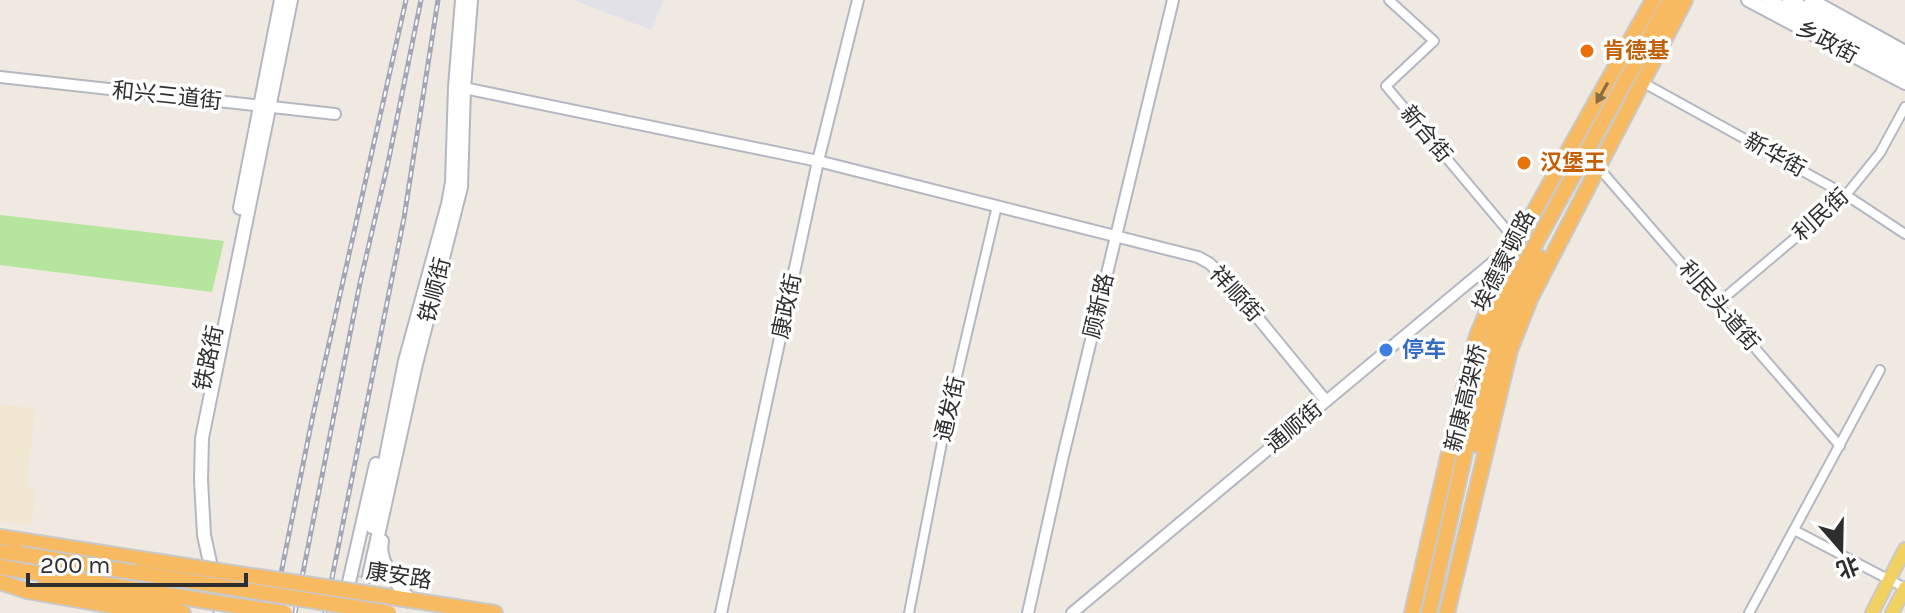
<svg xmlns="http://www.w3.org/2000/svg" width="1905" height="613" viewBox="0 0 1905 613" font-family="Karla,'Noto Sans SC',sans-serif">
  <rect width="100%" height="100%" fill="#efe9e1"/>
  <polygon fill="#e3e1e8" points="573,0 663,0 652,30"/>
  <polygon fill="#f0e6d1" points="0,405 35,408 27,487 35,490 32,525 0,521"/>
  <polygon fill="#b6e59e" points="0,215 224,241 212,292 0,265"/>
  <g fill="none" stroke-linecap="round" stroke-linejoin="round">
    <polyline stroke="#c8c4bd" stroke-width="12" stroke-dasharray="12 6" stroke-linecap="butt" points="354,613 362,576"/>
    <defs>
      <g id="minor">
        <polyline points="1389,0 1434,41 1386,86 1517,242"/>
        <polyline points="1642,82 1846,195 1905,234"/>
        <polyline points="1598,167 1840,446"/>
        <polyline points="1717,304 1846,195 1880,153 1905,107"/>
        <polyline points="1794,530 1905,588"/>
        <polyline points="909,613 945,427 997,206"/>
        <polyline points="1749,613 1880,370"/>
      </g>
      <g id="tertiary">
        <polyline points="0,77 335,114"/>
        <polyline points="464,88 818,161 1198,257 1209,263 1226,279 1326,401"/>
        <polyline points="721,613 818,161 858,0"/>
        <polyline points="1028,613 1063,456 1173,0"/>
        <polyline points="1072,613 1516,243"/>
      </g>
      <g id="secondary">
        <polyline points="1748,0 1905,83"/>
        <polyline points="1768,0 1905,72"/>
        <polyline points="1789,0 1905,61"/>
        <polyline points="1811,0 1905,52"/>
        <polyline points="240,208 281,0"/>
        <polyline points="372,527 405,361 448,204 452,182 455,87 462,0"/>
        <path d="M 382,541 C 377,563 398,583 410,601"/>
        <polyline points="369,576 416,364 461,187 464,88 471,0"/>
        <polyline points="347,591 376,464"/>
        <polyline points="221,613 204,535 201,480 202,438 291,0"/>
      </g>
      <g id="primary">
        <polyline points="1872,613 1905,549"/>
        <polyline points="1892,613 1905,588"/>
      </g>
      <g id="trunk">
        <polyline points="1477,445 1498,351 1509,320 1539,257"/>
        <polyline points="0,537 141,559"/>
        <polyline points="0,552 20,554"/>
        <polyline points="0,567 206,601"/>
        <polyline points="0,582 27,591 154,613"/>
        <path d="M 46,583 C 60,587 75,591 90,593 C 122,598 153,600 183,613"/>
        <polyline points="371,594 495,613"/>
        <polyline points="1412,613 1473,349 1478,333 1517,242 1653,0"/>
        <polyline points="1429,613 1489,346 1501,311 1521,270 1670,0"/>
        <polyline points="1447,613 1510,350 1531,297 1685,0"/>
      </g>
    </defs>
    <use href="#minor" stroke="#b4b7c1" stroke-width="12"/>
    <use href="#tertiary" stroke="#b4b7c1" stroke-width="14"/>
    <use href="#secondary" stroke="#b4b7c1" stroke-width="16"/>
    <use href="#primary" stroke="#c9c9c9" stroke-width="16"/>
    <use href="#trunk" stroke="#c9c9c9" stroke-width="18"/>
    <use href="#minor" stroke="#fff" stroke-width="8"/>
    <use href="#tertiary" stroke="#fff" stroke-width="10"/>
    <use href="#secondary" stroke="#fff" stroke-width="12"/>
    <use href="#primary" stroke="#f2d163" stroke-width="12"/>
    <use href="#trunk" stroke="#f8ba60" stroke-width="14"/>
    <defs>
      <g id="rail">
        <polyline points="273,613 313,415 406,0"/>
        <polyline points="295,613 360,283 388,163 421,0"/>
        <polyline points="325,613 404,218 438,0"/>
      </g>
    </defs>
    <use href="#rail" stroke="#a3a6b8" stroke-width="5"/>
    <use href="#rail" stroke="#fff" stroke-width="2" stroke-dasharray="6" stroke-linecap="butt"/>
    <defs>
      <g id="trunk-bridge">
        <polyline points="20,554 389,613"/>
        <polyline points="141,559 371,594"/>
        <polyline points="206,601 285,613"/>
      </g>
    </defs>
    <use href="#trunk-bridge" stroke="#c9c9c9" stroke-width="18" stroke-linecap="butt"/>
    <use href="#trunk-bridge" stroke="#f8ba60" stroke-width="14"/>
  </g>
  <defs><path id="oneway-solid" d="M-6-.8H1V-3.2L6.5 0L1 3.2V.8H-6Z" transform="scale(2)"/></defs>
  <use fill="#896d44" href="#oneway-solid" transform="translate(1602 93) rotate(119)"/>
  <g fill="#e8710a" stroke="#fff" stroke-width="3">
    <circle cx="1587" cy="51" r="8"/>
    <circle cx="1524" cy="163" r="8"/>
  </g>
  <circle fill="#3f7fe0" stroke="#fff" stroke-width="3" cx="1386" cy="350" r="8"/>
  <g text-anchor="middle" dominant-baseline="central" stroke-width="7" stroke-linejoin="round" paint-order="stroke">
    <g font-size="22" fill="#2e2e2e" stroke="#fff">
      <text transform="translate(1827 42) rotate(28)">乡政街</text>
      <text transform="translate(167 96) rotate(6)">和兴三道街</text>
      <text transform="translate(1426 134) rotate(50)">新合街</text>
      <text transform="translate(1775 155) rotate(29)">新华街</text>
      <text transform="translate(1821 215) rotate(-42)">利民街</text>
      <text transform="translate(1504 261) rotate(-63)">埃德蒙顿路</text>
      <text transform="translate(435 290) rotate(-75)">铁顺街</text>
      <text transform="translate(1236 294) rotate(48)">祥顺街</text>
      <text transform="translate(787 306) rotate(-78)">康政街</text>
      <text transform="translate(1099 306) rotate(-77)">顾新路</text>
      <text transform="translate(1719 306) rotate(49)">利民头道街</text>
      <text transform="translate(209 358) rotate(-78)">铁路街</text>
      <text transform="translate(1466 398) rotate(-76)">新康高架桥</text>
      <text transform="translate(950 409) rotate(-77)">通发街</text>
      <text transform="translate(1294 427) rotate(-40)">通顺街</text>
      <text transform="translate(399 576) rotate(9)">康安路</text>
    </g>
    <g font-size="22" font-weight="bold" fill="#c56008" stroke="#fff" text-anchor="start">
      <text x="1603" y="51">肯德基</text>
      <text x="1540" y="163">汉堡王</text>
    </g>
    <g font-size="22" font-weight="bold" fill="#366cbe" stroke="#fff" text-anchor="start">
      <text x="1402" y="350">停车</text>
    </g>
  </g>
  <g transform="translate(1841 549) rotate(160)" stroke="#ffffff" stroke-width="6" paint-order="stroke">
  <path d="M0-6L14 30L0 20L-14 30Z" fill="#2e2e2e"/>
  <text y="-12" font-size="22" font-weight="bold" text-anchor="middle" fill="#2e2e2e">北</text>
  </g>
  <path d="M28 573v12h218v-12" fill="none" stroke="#2e2e2e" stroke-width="4"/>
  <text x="40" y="573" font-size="24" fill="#2e2e2e" stroke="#ffffff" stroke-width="6" paint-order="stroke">200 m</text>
</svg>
